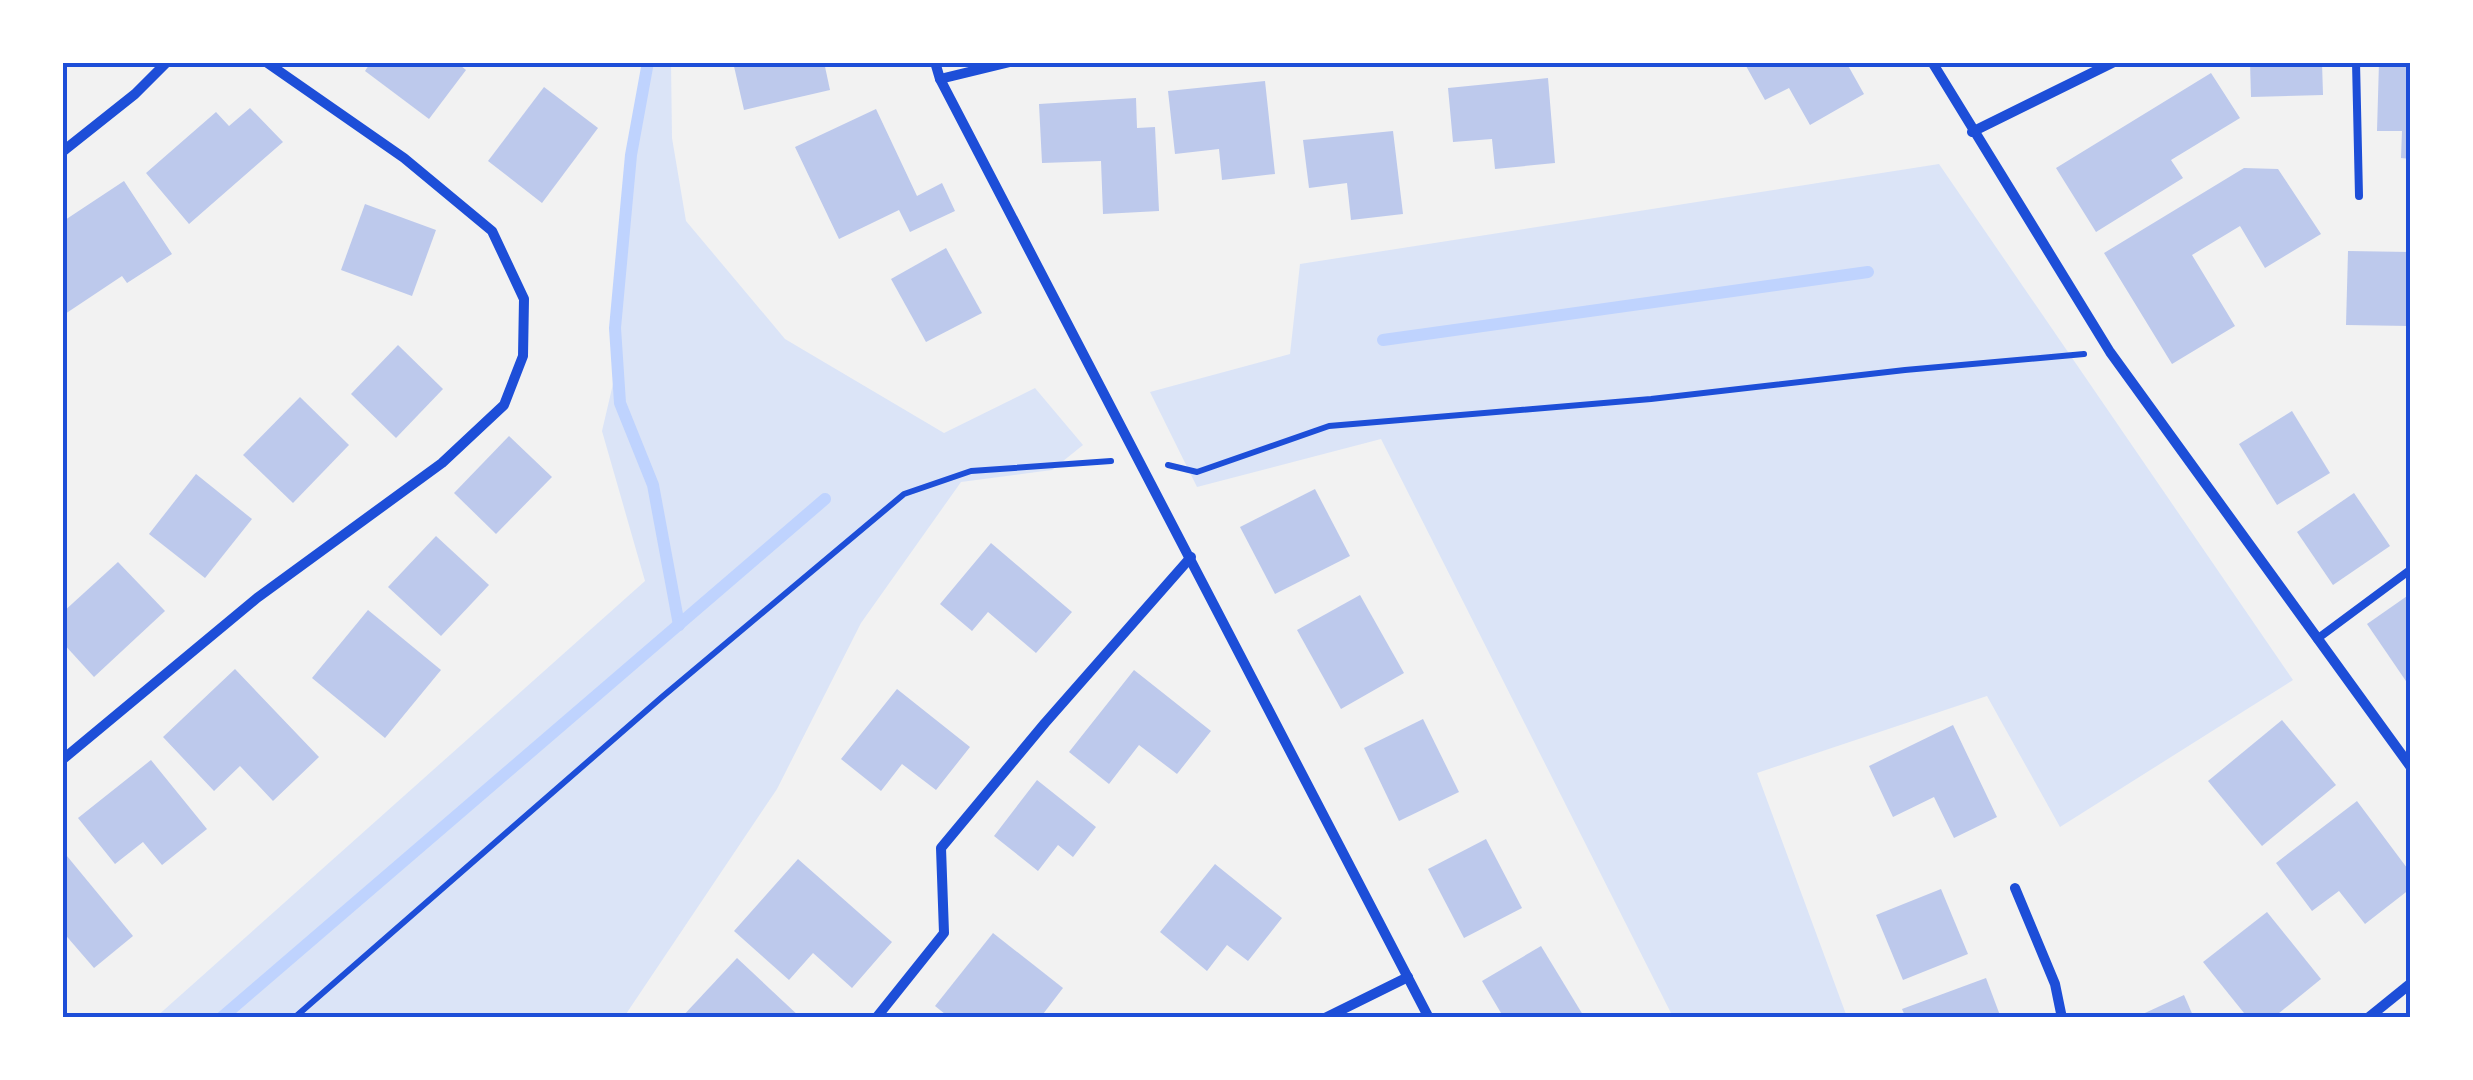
<svg xmlns="http://www.w3.org/2000/svg" width="2473" height="1080" viewBox="0 0 2473 1080" font-family="Cabin,sans-serif">
  <rect width="100%" height="100%" fill="#f2f2f2"/>
  <g fill="#dbe4f7">
    <polygon points="648,63 671,63 672,138 686,221 785,339 944,433 1035,388 1083,445 1052,470 961,482 861,623 777,789 624,1017 155,1018 645,581 602,431 613,384 633,154"/>
    <polygon points="1939,164 2293,680 2060,827 1987,696 1757,773 1847,1017 1673,1017 1381,439 1197,487 1150,392 1290,354 1300,264"/>
  </g>
  <g fill="none" stroke-linecap="round" stroke-linejoin="round">
    <g stroke="#bfd3fe" stroke-width="12">
      <polyline points="648,62 631,155 615,328 620,403 653,485 679,625"/>
      <polyline points="1383,340 1868,272"/>
      <polyline points="221,1018 825,499"/>
    </g>
  </g>
  <g fill="#bdc9ec">
    <polygon points="371,62 456,62 466,70 429,119 365,71"/>
    <polygon points="733,62 824,62 830,90 744,110"/>
    <polygon points="1752,62 1846,62 1864,94 1810,125 1789,88 1765,100 1746,66"/>
    <polygon points="2250,62 2322,62 2323,95 2251,97"/>
    <polygon points="2379,62 2410,62 2410,159 2401,158 2402,131 2377,131"/>
    <polygon points="2211,73 2240,118 2171,160 2183,178 2096,232 2056,168"/>
    <polygon points="1548,78 1555,163 1495,169 1492,139 1453,142 1448,88"/>
    <polygon points="1265,81 1275,174 1222,180 1219,149 1175,154 1168,91"/>
    <polygon points="544,87 598,128 542,203 488,161"/>
    <polygon points="1136,98 1137,128 1155,127 1159,211 1103,214 1101,161 1042,163 1039,104"/>
    <polygon points="250,108 283,142 189,224 146,173 216,112 229,126"/>
    <polygon points="876,109 917,196 942,183 955,211 910,232 899,210 839,239 795,147"/>
    <polygon points="1393,131 1403,214 1351,220 1347,183 1309,188 1303,140"/>
    <polygon points="2244,168 2278,169 2321,234 2265,268 2240,226 2192,255 2235,326 2172,364 2104,253"/>
    <polygon points="124,181 172,254 127,283 122,276 65,314 62,222"/>
    <polygon points="365,204 436,230 412,296 341,270"/>
    <polygon points="946,248 982,313 926,342 891,279"/>
    <polygon points="2348,251 2410,252 2410,326 2346,325"/>
    <polygon points="398,345 443,389 396,438 351,394"/>
    <polygon points="300,397 349,445 293,503 243,455"/>
    <polygon points="2292,411 2330,473 2277,505 2239,444"/>
    <polygon points="509,436 552,477 496,534 454,493"/>
    <polygon points="196,474 252,519 205,578 149,534"/>
    <polygon points="1315,489 1350,556 1275,594 1240,527"/>
    <polygon points="2354,493 2390,546 2333,585 2297,532"/>
    <polygon points="436,536 489,585 441,636 388,587"/>
    <polygon points="991,543 1072,612 1036,653 988,612 972,631 940,604"/>
    <polygon points="118,562 165,611 94,677 62,642 62,613"/>
    <polygon points="2410,594 2410,687 2367,624"/>
    <polygon points="1360,595 1404,673 1341,709 1297,630"/>
    <polygon points="368,610 441,670 385,738 312,678"/>
    <polygon points="235,669 319,757 273,801 240,766 214,791 163,737"/>
    <polygon points="1134,670 1211,731 1177,774 1139,745 1109,784 1069,752"/>
    <polygon points="897,689 970,747 936,790 902,764 881,791 841,759"/>
    <polygon points="1423,719 1459,792 1399,821 1364,748"/>
    <polygon points="2282,720 2336,785 2262,846 2208,781"/>
    <polygon points="1953,725 1997,817 1954,838 1934,797 1893,817 1869,766"/>
    <polygon points="151,760 207,829 162,865 143,842 115,864 78,818"/>
    <polygon points="1037,780 1096,827 1073,857 1058,845 1038,871 994,836"/>
    <polygon points="2357,801 2410,872 2410,889 2365,924 2339,891 2312,911 2276,863"/>
    <polygon points="1486,839 1522,908 1464,938 1428,869"/>
    <polygon points="62,850 133,936 94,968 62,931"/>
    <polygon points="798,859 892,942 852,988 813,953 789,980 734,931"/>
    <polygon points="1215,864 1282,918 1248,961 1227,945 1207,971 1160,932"/>
    <polygon points="1941,889 1968,954 1903,980 1876,915"/>
    <polygon points="2267,912 2321,979 2273,1018 2248,1018 2203,962"/>
    <polygon points="993,933 1063,988 1040,1018 950,1018 935,1006"/>
    <polygon points="1541,946 1583,1015 1579,1018 1504,1018 1482,981"/>
    <polygon points="737,958 801,1018 681,1018"/>
    <polygon points="1986,978 2001,1018 1906,1018 1902,1009"/>
    <polygon points="2184,995 2194,1018 2134,1018"/>
  </g>
  <g fill="none" stroke-linecap="round" stroke-linejoin="round">
    <g stroke="#1d4ed8" stroke-width="6">
      <polyline points="1168,465 1197,472 1329,426 1651,399 1905,370 2084,354"/>
      <polyline points="294,1018 662,697 904,494 971,471 1111,461"/>
    </g>
    <g stroke="#1d4ed8" stroke-width="8">
      <polyline points="2356,62 2359,196"/>
      <polyline points="2317,639 2410,570"/>
    </g>
    <g stroke="#1d4ed8" stroke-width="10">
      <polyline points="935,62 940,79 1429,1018"/>
      <polyline points="1932,62 2110,352 2410,766"/>
      <polyline points="940,79 1010,62"/>
      <polyline points="1972,132 2114,62"/>
      <polyline points="62,152 135,94 167,62"/>
      <polyline points="62,760 257,598 442,463 504,405 523,356 524,299 492,231 404,158 266,62"/>
      <polyline points="2015,888 2055,984 2062,1018"/>
      <polyline points="876,1018 944,933 941,848 1045,723 1191,557"/>
      <polyline points="1325,1018 1408,977"/>
      <polyline points="2368,1018 2410,984"/>
    </g>
  </g>
  <rect width="2473" height="1080" fill="none" stroke="#ffffff" stroke-width="130"/>
  <rect x="65" y="65" width="2343" height="950" fill="none" stroke="#1d4ed8" stroke-width="4"/>
</svg>
